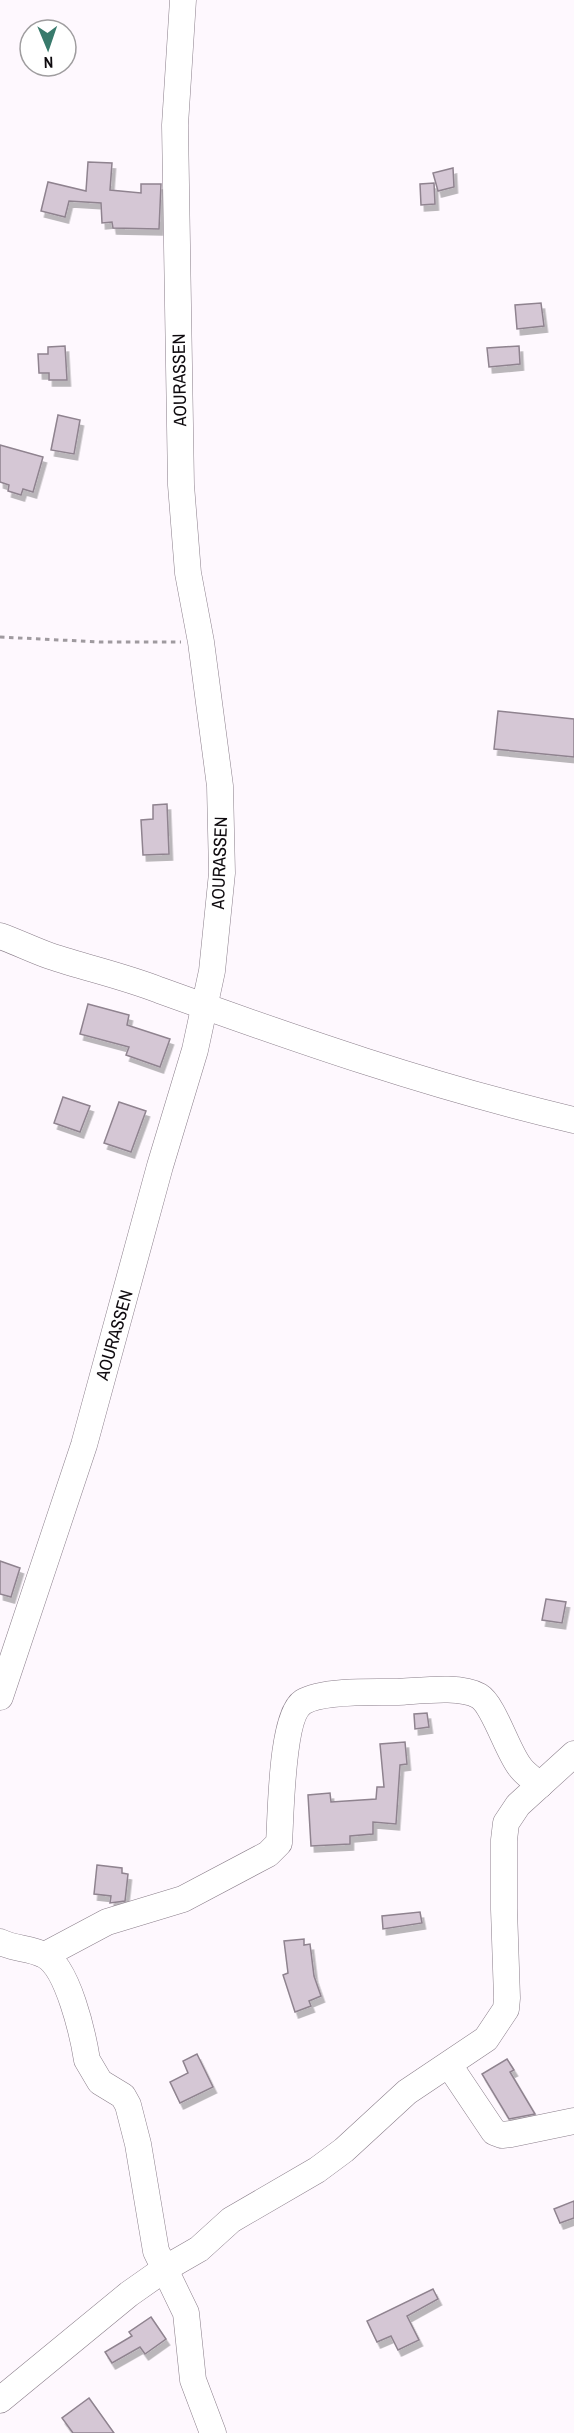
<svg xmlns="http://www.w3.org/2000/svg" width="574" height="2433" viewBox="0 0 574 2433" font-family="'Archivo Narrow',sans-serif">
  <defs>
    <filter id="shadow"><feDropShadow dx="3.5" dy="6" stdDeviation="0" flood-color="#0004"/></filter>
  </defs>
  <rect width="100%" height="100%" fill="#fef8fe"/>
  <g fill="#d5c7d5" stroke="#8f838f" stroke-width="1.5" filter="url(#shadow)">
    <polygon points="88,162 112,163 110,190 141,193 141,184 161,184 159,229 113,228 112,222 102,223 101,203 69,201 65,217 41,211 48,182 86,191"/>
    <polygon points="453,168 454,187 438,191 433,173"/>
    <polygon points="434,183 435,204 421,205 420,184"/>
    <polygon points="541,303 544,326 517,329 515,305"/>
    <polygon points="65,346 67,380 49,380 49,373 39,373 38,354 48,354 48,347"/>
    <polygon points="519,346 520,364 489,367 487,348"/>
    <polygon points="58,415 80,420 74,454 51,450"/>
    <polygon points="0,445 43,457 33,492 23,489 21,495 8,491 9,485 0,482"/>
    <polygon points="498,711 574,719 574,757 494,749"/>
    <polygon points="167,804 169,854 143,855 141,820 153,819 153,805"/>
    <polygon points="88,1004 129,1015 127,1025 170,1039 160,1067 126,1055 129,1047 80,1034"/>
    <polygon points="63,1097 90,1106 80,1132 54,1123"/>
    <polygon points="119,1102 146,1111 131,1152 104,1143"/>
    <polygon points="0,1561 20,1568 11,1597 0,1594"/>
    <polygon points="546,1599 566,1602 562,1623 542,1620"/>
    <polygon points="427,1713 429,1727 415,1729 414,1714"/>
    <polygon points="405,1742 407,1764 400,1765 396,1824 373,1822 373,1834 350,1836 350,1844 311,1846 308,1795 330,1793 331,1802 376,1799 377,1787 384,1787 380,1744"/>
    <polygon points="97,1865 122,1868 122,1873 128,1874 125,1901 110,1903 111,1896 94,1894"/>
    <polygon points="420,1912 422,1923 383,1929 382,1916"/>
    <polygon points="304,1939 304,1945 310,1944 314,1976 321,1996 309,2001 311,2006 295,2012 283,1975 288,1973 284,1941"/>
    <polygon points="197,2054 213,2087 180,2103 170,2082 188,2073 183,2061"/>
    <polygon points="507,2059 514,2070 510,2072 535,2114 509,2119 482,2074"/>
    <polygon points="574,2201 574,2218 560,2223 554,2209"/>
    <polygon points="433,2289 438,2299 407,2316 419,2340 398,2350 391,2336 377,2342 367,2321"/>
    <polygon points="151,2317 166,2339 145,2354 140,2347 112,2363 105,2352 132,2336 129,2332"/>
    <polygon points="89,2398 114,2433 73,2433 62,2418"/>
  </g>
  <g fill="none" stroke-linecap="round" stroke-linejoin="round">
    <defs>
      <g id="minor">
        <path d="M 0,936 C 17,942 33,950 50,956 C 86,968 123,976 159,990 C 295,1039 432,1087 574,1120"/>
        <polyline points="0,1697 84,1445 160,1166 195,1050 212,971 222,873 220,786 201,642 188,573 181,485 175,125 183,0"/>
        <path d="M 0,1942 C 14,1949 31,1948 44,1955 C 68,1967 83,2035 87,2060 L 100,2082 L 123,2096 L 128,2105 L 138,2144 L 156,2251 L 186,2313 L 193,2380 L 213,2433"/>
        <path d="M 45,1955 L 107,1922 L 183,1899 L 268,1854 L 279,1843 C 281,1816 281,1716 303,1702 C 322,1690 375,1692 398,1692 C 420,1691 460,1685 479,1696 C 494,1705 507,1751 520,1767 C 525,1774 533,1779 540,1785"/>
        <polyline points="449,2065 494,2132 502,2135 511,2134 574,2121"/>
        <polyline points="0,2400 129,2294 166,2268 199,2249 231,2220 317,2170 344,2150 407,2092 486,2039 506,2009 507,1998 504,1909 504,1840 506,1823 518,1805 574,1754"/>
      </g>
    </defs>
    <use href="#minor" stroke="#8a7e8a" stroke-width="27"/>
    <polyline stroke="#9f9a9f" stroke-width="3" stroke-dasharray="4.5 4.5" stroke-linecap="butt" points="0,637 100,642 181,642"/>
    <use href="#minor" stroke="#fff" stroke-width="26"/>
  </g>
  <g text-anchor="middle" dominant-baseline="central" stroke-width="5" stroke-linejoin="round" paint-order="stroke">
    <g font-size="18" fill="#0f0b0f" stroke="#fff">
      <text transform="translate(179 380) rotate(-91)">AOURASSEN</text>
      <text transform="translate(219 863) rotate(-88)">AOURASSEN</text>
      <text transform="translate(114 1335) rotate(-74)">AOURASSEN</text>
    </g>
  </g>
  <g transform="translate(48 48) rotate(178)"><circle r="28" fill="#ffffff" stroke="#9f9d9f" stroke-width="1.5"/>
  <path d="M0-4.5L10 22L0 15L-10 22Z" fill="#387a6c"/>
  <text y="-9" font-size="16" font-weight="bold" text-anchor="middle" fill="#0f0b0f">N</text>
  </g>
</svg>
